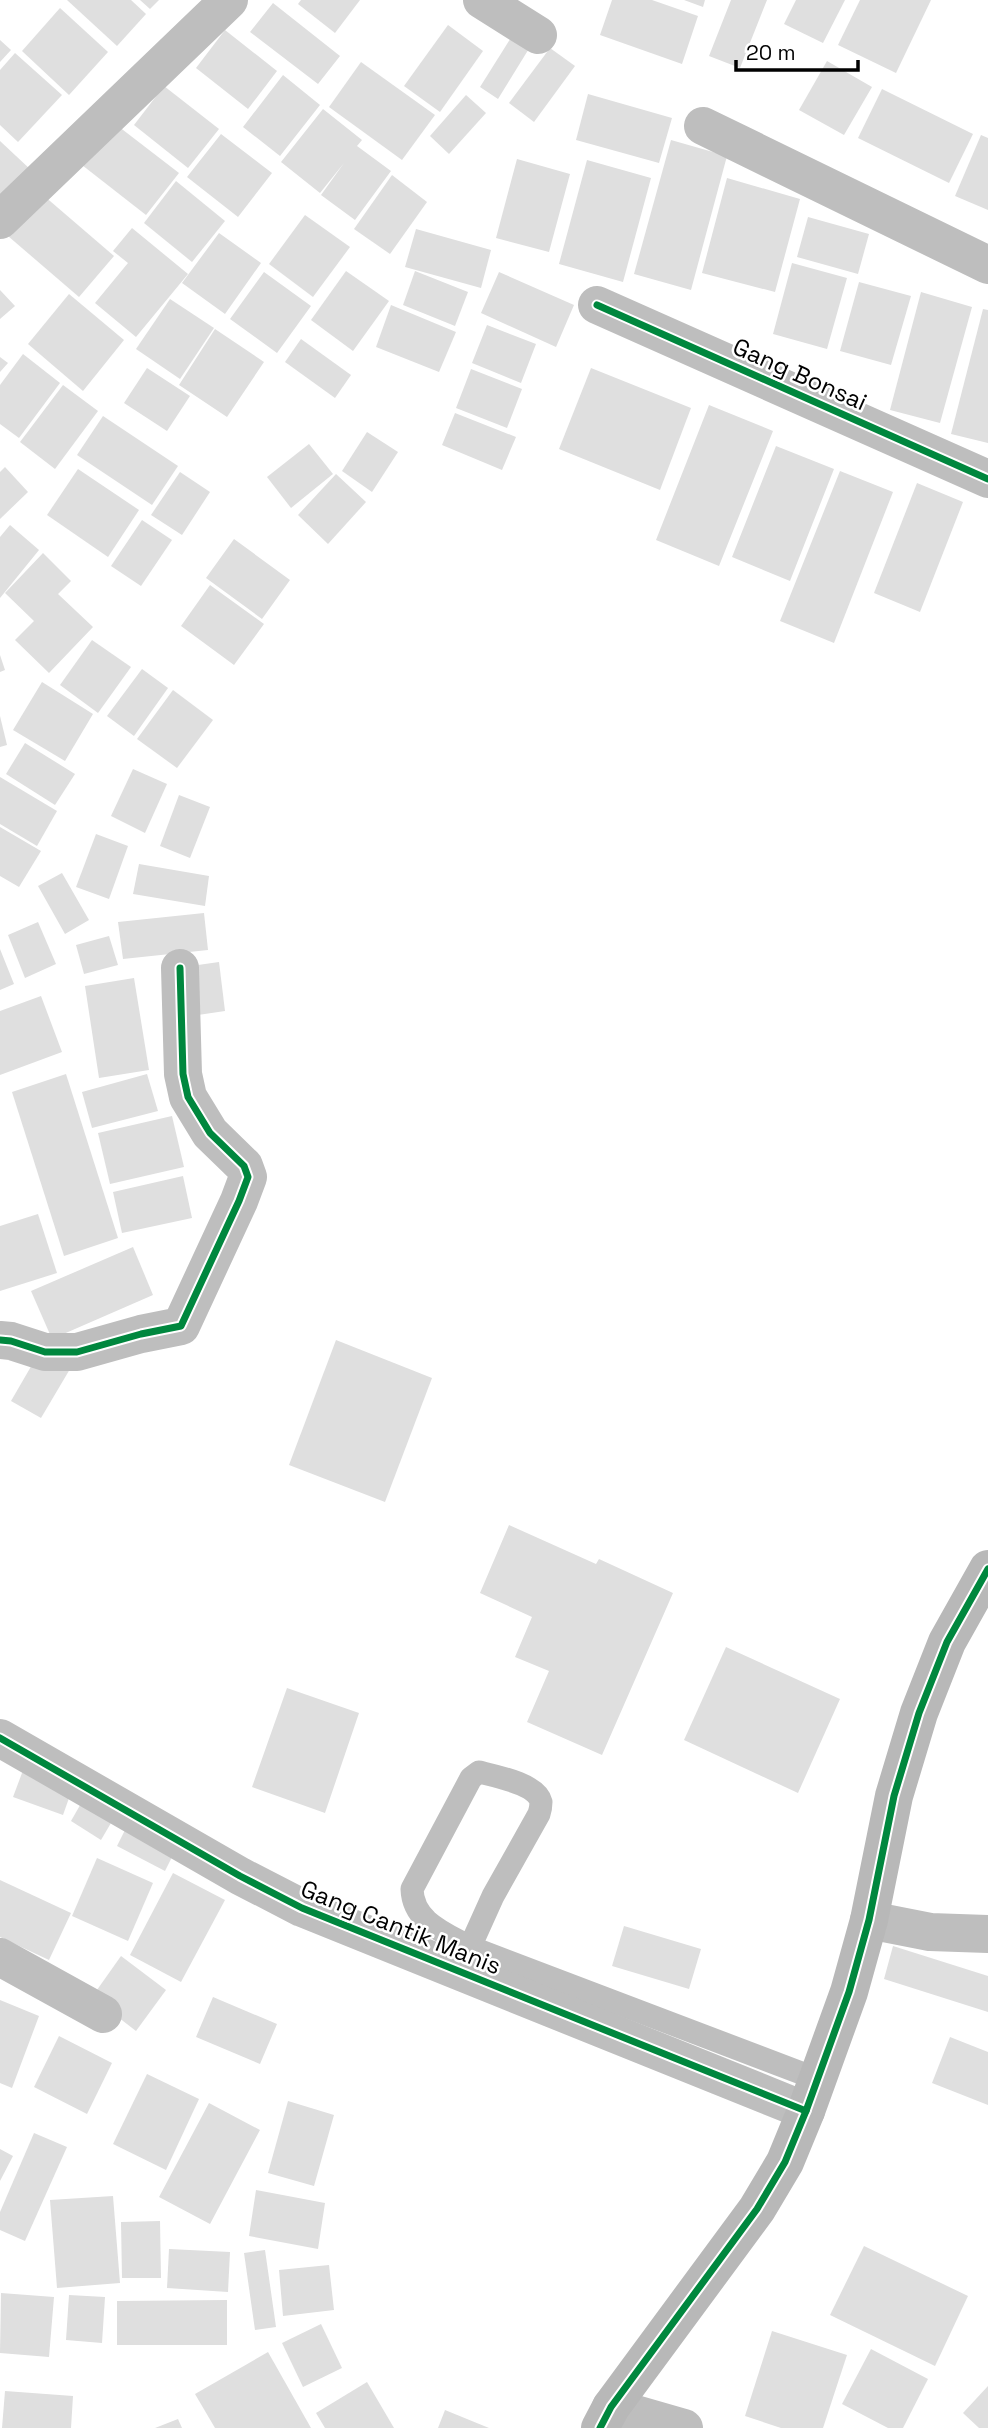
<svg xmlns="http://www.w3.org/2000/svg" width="988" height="2428" viewBox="0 0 988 2428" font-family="'Space Grotesk',sans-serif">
  <rect width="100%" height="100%" fill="#fff"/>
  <g fill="#dfdfdf">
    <polygon points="67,0 131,0 146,14 117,46"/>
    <polygon points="140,0 159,0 150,9"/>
    <polygon points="301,0 360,0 335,33 298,4"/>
    <polygon points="612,0 652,0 698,16 682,64 600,35"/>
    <polygon points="684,0 705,0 703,7"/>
    <polygon points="731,0 767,0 740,68 709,56"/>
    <polygon points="796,0 845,0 823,43 784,24"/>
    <polygon points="860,0 931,0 896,73 838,45"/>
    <polygon points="273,3 340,56 318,84 250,32"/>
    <polygon points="60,8 108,52 69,95 22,51"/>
    <polygon points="448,25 483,51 440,112 404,86"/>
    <polygon points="225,30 277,71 248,109 196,68"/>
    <polygon points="512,36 530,47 498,99 480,87"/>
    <polygon points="0,40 11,50 0,62"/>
    <polygon points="550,48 575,66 534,122 509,103"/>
    <polygon points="15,53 62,95 18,142 0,125 0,70"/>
    <polygon points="827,61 872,87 844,135 799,110"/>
    <polygon points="361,62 435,115 402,160 329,107"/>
    <polygon points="283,75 320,105 280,156 243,127"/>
    <polygon points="164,86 219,129 188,168 134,125"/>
    <polygon points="882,89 973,134 949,183 858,138"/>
    <polygon points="588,94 672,118 659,163 576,140"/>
    <polygon points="466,95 486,113 449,154 430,136"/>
    <polygon points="323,109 362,140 357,146 391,171 355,220 321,195 344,163 320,193 281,162"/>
    <polygon points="114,123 179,173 146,215 82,165"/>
    <polygon points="221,134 272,173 238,217 187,177"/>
    <polygon points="981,135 988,138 988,210 955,196"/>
    <polygon points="671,140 727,156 691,290 634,274"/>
    <polygon points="0,141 31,170 0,204"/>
    <polygon points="517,159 570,174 549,252 496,238"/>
    <polygon points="587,160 651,178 623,282 559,264"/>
    <polygon points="392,175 427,202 390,254 354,229"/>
    <polygon points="727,178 800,199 775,292 702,273"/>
    <polygon points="176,181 225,221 192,262 144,223"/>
    <polygon points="43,195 114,256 79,297 8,236"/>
    <polygon points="305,215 350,247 313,297 269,264"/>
    <polygon points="808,217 869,234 858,274 797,257"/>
    <polygon points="132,228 188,274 136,337 95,303 128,263 113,251"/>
    <polygon points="416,229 491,250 481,288 405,267"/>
    <polygon points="219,233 261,263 225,314 182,283"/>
    <polygon points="792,263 847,278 827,349 773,334"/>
    <polygon points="346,271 389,301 353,351 311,320"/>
    <polygon points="415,271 468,292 455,326 403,305"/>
    <polygon points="264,272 311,306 277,353 230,319"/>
    <polygon points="499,272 574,305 556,347 481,313"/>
    <polygon points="859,282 911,296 891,365 840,351"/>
    <polygon points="0,290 15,306 0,319"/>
    <polygon points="921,292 972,307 940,423 890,410"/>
    <polygon points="69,294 124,340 83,391 28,344"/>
    <polygon points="170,299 214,328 180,379 136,349"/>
    <polygon points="391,305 456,332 439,372 376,347"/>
    <polygon points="983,309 988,310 988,443 951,434"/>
    <polygon points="487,325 536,344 521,383 472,363"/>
    <polygon points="215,329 264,362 227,417 179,385"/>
    <polygon points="301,339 351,375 335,398 285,362"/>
    <polygon points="23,354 60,383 19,438 0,424 0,385"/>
    <polygon points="0,357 8,363 0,372"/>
    <polygon points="147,368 190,396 167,431 124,403"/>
    <polygon points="591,368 691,408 660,490 559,449"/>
    <polygon points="471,369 522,389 507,428 456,408"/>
    <polygon points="63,385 98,411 55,469 20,442"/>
    <polygon points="709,405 773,431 719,566 656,540"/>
    <polygon points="455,413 516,437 502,470 442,445"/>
    <polygon points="103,416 178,466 152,505 77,455"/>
    <polygon points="367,432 398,452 372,492 342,471"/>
    <polygon points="309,444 333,474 291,508 267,477"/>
    <polygon points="776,446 834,469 790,581 732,557"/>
    <polygon points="5,467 28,492 0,519 0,472"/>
    <polygon points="78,469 139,510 108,557 47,515"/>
    <polygon points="840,471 893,492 834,643 780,621"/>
    <polygon points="180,472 210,492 182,535 151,515"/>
    <polygon points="336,474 366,502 328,544 298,515"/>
    <polygon points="917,483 963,502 920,612 874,593"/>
    <polygon points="142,520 172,540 141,586 111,566"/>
    <polygon points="10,525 39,550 0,598 0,537"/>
    <polygon points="234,539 290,580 262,619 206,578"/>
    <polygon points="43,553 71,581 58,594 93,627 49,673 15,640 34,621 5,593"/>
    <polygon points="210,585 264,624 234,665 181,626"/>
    <polygon points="92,640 131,667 98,713 60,685"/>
    <polygon points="0,655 5,670 0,672"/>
    <polygon points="142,669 168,688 134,736 107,716"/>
    <polygon points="42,682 93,714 65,761 13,730"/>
    <polygon points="173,690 213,720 177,768 137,739"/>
    <polygon points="0,716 7,745 0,747"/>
    <polygon points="25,743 75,774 55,805 6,774"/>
    <polygon points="133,769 167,784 145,833 111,816"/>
    <polygon points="0,777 57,811 37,846 0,824"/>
    <polygon points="179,795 210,807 190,858 160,846"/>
    <polygon points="0,827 41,851 19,887 0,876"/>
    <polygon points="96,834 128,846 109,899 76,887"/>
    <polygon points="139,864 209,876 205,906 133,894"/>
    <polygon points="62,873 89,920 65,934 38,886"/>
    <polygon points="204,913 208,950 123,959 118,922"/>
    <polygon points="38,922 56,964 25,978 8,935"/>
    <polygon points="109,936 118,965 84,974 76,945"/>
    <polygon points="0,949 14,984 0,990"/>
    <polygon points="219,962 225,1011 198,1015 191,966"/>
    <polygon points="134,978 149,1070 99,1078 85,986"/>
    <polygon points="41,996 62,1052 0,1075 0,1011"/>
    <polygon points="66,1074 118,1238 64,1256 12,1092"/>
    <polygon points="147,1074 158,1111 92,1128 82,1092"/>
    <polygon points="172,1116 184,1167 110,1184 98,1133"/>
    <polygon points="183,1176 192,1218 122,1233 113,1192"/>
    <polygon points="38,1214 57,1273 0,1291 0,1226"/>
    <polygon points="133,1247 153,1295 52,1339 31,1291"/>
    <polygon points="336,1340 432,1378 385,1502 289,1465"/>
    <polygon points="40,1351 70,1369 41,1418 11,1401"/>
    <polygon points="509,1525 596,1564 599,1559 673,1593 602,1755 527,1722 549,1671 515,1657 532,1617 480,1593"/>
    <polygon points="726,1647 840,1699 798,1793 684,1740"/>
    <polygon points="287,1688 359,1713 325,1813 252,1787"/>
    <polygon points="25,1765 74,1784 63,1815 13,1797"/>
    <polygon points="87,1793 118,1811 101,1840 71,1821"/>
    <polygon points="130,1820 178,1845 165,1871 117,1846"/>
    <polygon points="97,1858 153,1883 128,1941 72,1916"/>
    <polygon points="173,1873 225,1900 181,1982 130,1955"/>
    <polygon points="0,1880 71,1913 49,1960 0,1937"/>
    <polygon points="624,1926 701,1949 689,1989 612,1966"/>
    <polygon points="893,1946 988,1976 988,2012 884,1979"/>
    <polygon points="121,1956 166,1990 136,2031 92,1997"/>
    <polygon points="213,1997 277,2024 260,2064 196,2037"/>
    <polygon points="0,2000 39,2016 12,2088 0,2083"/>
    <polygon points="59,2036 112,2063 87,2114 34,2087"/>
    <polygon points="950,2037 988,2052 988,2105 932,2083"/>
    <polygon points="147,2074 199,2099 166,2170 113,2144"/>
    <polygon points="288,2101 334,2115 314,2186 268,2173"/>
    <polygon points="209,2103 260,2130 210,2224 159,2197"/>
    <polygon points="34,2133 67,2147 25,2241 0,2230 0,2212"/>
    <polygon points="0,2149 13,2156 0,2181"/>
    <polygon points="256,2190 325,2203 318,2249 249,2236"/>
    <polygon points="113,2196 120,2283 57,2288 50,2200"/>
    <polygon points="160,2221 161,2278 122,2278 121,2222"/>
    <polygon points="864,2246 968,2296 935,2366 830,2315"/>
    <polygon points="169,2249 230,2252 228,2292 167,2288"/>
    <polygon points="265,2250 276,2327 255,2330 244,2253"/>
    <polygon points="329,2265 334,2310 283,2316 279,2270"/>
    <polygon points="1,2293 54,2297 49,2357 0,2353"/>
    <polygon points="69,2295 105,2297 102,2343 66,2340"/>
    <polygon points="227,2300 227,2345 117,2345 117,2301"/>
    <polygon points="321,2324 342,2368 303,2387 282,2343"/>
    <polygon points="772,2331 847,2355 823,2428 781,2428 745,2416"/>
    <polygon points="871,2349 928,2379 903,2428 888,2428 842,2404"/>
    <polygon points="268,2352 311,2428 215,2428 195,2394"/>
    <polygon points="367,2382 394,2428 325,2428 316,2413"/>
    <polygon points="988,2386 988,2428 979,2428 963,2413"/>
    <polygon points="5,2391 73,2396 71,2428 2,2428"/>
    <polygon points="445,2410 489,2428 438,2428"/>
    <polygon points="178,2419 182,2428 155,2428"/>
  </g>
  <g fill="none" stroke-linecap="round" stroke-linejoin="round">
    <path stroke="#bebebe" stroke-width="23" d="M 470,1947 L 493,1896 L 539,1814 C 540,1811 541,1804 541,1802 C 537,1784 495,1776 479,1772 L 471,1778 L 412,1889 C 413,1922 445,1933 470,1947 L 817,2079"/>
    <g stroke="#bebebe" stroke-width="38">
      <polyline points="482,0 538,35"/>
      <polyline points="703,126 988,265"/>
      <polyline points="0,220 229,0"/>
      <polyline points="597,305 988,479"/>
      <polyline points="0,1340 11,1341 45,1352 77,1352 141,1334 181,1326 239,1201 248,1177 244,1166 210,1133 188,1097 183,1074 180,968"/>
      <polyline points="0,1738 240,1876 302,1908 806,2111"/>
      <polyline points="869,1920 930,1932 988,1934"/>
      <polyline points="0,1957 103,2014"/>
      <polyline points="611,2407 684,2428"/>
    </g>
    <polyline stroke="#b8b8b8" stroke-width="38" points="600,2428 611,2407 757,2209 785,2162 806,2111 849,1992 869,1920 894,1796 919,1713 947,1642 988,1569"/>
    <defs>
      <g id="cycleway">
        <polyline points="597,305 988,479"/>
        <polyline points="0,1340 11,1341 45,1352 77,1352 141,1334 181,1326 239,1201 248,1177 244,1166 210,1133 188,1097 183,1074 180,968"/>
        <polyline points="0,1738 240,1876 302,1908 806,2111"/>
        <polyline points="600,2428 611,2407 757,2209 785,2162 806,2111 849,1992 869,1920 894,1796 919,1713 947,1642 988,1569"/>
      </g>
    </defs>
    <use href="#cycleway" stroke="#fff" stroke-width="11"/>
    <use href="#cycleway" stroke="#00873e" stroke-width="7"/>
  </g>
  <g text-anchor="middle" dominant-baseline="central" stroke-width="5" stroke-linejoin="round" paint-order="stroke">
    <g font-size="24" fill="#000" stroke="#fff">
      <text transform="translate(800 374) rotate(24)">Gang Bonsai</text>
      <text transform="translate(401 1927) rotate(22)">Gang Cantik Manis</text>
    </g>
  </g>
  <path d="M736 60v10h122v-10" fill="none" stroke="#000000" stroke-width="3.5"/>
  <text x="746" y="60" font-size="21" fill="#000000" stroke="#ffffff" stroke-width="5" paint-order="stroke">20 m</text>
</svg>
